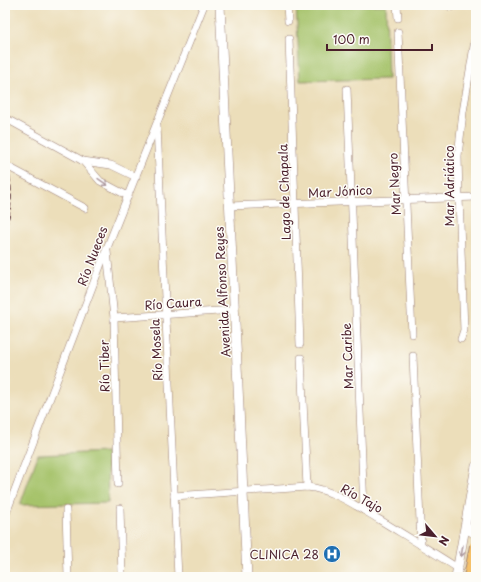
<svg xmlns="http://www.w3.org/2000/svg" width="481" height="582" viewBox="0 0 481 582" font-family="'Playpen Sans',sans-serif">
  <rect width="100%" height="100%" fill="#fdfcf7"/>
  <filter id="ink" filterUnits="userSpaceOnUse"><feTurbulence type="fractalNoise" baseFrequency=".025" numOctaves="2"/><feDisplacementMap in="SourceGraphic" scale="8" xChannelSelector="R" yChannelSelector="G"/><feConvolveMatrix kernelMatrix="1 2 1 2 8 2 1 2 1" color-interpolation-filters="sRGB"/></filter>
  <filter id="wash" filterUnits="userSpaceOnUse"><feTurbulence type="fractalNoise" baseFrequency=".012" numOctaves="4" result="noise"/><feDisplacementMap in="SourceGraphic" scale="16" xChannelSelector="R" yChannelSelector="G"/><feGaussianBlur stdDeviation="0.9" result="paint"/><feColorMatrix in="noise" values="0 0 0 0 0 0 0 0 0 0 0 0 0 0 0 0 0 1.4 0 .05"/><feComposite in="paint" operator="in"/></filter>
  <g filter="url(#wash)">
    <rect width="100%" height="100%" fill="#ecdeba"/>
    <g fill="#a6c36a" stroke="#78714a">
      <polygon points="296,5 386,5 388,79 300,81"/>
      <polygon points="107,452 108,503 20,505 38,455"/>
    </g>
  </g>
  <g filter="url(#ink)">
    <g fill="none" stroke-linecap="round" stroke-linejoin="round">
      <defs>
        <g id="minor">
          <polyline points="287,5 288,21"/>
          <polyline points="397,5 398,18"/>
          <polyline points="451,5 451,7"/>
          <polyline points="398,32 412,334"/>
          <polyline points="289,39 300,344"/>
          <polyline points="347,89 364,510"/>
          <polyline points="5,118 83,161 100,181 128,196"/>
          <polyline points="157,126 178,577"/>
          <polyline points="83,161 111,165 136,177"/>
          <polyline points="5,165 85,208"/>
          <polyline points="229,206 476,197"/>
          <polyline points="107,251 114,318 118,484"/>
          <polyline points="114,318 234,310"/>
          <polyline points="461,339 464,330 459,197 458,156 463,112 476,34"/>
          <polyline points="413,356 421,545"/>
          <polyline points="301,358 307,487"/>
          <path d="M 174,496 L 307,487 C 332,489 358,507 380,520 C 406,536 433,552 459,569"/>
          <polyline points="120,508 122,577"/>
          <polyline points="66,510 68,577"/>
          <polyline points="5,516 107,248 204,5"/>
        </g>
        <g id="tertiary">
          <polyline points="220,5 247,577"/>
          <polyline points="466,526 469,530 476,534"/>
          <polyline points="456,577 476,466"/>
        </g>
      </defs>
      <use href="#minor" stroke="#9b7e72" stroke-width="8"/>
      <use href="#tertiary" stroke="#9b7e72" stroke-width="10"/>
      <use href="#minor" stroke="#fff" stroke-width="7"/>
      <use href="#tertiary" stroke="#fff" stroke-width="9"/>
      <path stroke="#4a1f2b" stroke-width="2" stroke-dasharray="6 3" stroke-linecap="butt" d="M 5,159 C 12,181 13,207 5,229"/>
      <defs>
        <polyline id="trunk-bridge" points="470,577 476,546"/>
      </defs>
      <use href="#trunk-bridge" stroke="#9b7e72" stroke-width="14" stroke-linecap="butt"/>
      <use href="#trunk-bridge" stroke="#f5c16b" stroke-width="12"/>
    </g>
    <defs><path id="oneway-shaft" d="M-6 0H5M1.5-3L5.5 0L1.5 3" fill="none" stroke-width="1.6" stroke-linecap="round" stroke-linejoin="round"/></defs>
    <g stroke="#ae9aa0">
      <use href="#oneway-shaft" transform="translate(103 182) rotate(35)"/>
      <use href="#oneway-shaft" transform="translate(462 551) rotate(99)"/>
    </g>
  </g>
  <defs>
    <symbol id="hospital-disc" viewBox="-11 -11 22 22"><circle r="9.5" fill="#1f6fb2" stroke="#fdfcf7"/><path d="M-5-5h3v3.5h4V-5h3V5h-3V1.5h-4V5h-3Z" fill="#fff"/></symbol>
  </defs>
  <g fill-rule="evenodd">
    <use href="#hospital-disc" x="322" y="544" width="20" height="20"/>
  </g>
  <g text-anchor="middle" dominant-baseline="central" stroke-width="3" stroke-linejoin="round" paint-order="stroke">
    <g font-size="12" fill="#4a1f2b" stroke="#fdfcf7">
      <text transform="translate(394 184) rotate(-93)">Mar Negro</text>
      <text transform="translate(449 186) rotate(-90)">Mar Adriático</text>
      <text transform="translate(340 191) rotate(-3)">Mar Jónico</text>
      <text transform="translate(284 192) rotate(-92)">Lago de Chapala</text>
      <text transform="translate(92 256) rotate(-69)">Río Nueces</text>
      <text transform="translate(222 292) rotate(-93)">Avenida Alfonso Reyes</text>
      <text transform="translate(173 303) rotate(-4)">Río Caura</text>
      <text transform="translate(156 350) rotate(-93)">Río Mosela</text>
      <text transform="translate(347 356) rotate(-92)">Mar Caribe</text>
      <text transform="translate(104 366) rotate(-91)">Río Tiber</text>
      <text transform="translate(362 498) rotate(29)">Río Tajo</text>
    </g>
    <g font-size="12" fill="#4a1f2b" stroke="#fdfcf7" text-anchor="end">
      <text x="319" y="554">CLINICA 28</text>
    </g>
  </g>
  <rect width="481" height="582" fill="none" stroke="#fdfcf7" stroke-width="20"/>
  <g transform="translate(435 536) rotate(118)" stroke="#fdfcf7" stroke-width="3" paint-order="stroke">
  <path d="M0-3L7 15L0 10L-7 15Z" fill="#4a1f2b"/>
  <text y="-6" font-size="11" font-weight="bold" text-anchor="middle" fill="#4a1f2b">N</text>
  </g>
  <path d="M327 44v6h105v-6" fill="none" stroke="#4a1f2b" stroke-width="2"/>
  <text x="333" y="44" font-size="12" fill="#4a1f2b" stroke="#fdfcf7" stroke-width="3" paint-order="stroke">100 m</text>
</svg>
